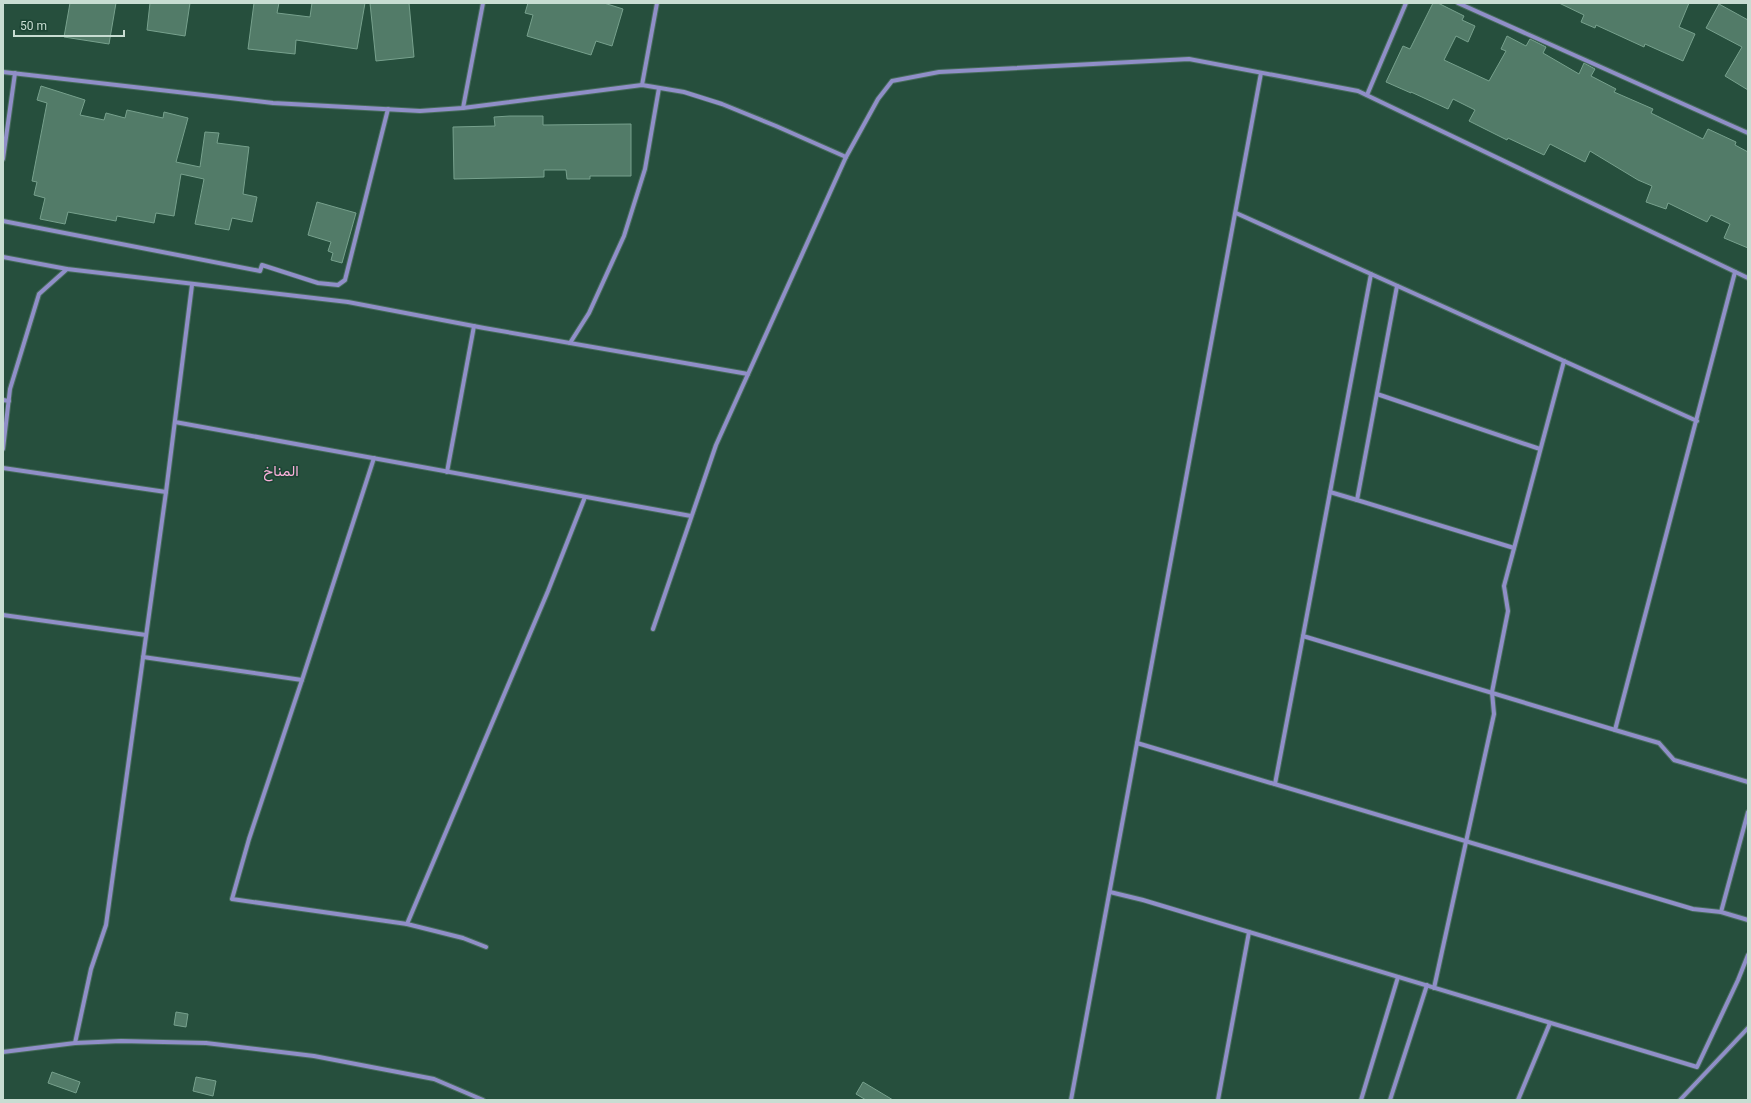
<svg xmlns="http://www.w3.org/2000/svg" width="1751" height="1103" viewBox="0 0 1751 1103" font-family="Roboto,Vazirmatn,sans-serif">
  <rect width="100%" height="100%" fill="#264f3d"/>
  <g fill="#527b68" stroke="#77a18d">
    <polygon points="70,3 116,3 109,44 64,37"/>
    <polygon points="150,3 190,3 185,36 147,30"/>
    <polygon points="254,3 279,3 277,13 310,17 312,3 365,3 357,49 296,40 295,54 248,49"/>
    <polygon points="370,3 409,3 414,57 376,61"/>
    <polygon points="528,3 604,3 623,9 612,46 596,41 591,55 527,36 533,15 525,13"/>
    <polygon points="1433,3 1438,3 1464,16 1462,20 1475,26 1468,42 1456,36 1444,60 1489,81 1506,51 1501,49 1507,36 1526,46 1530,39 1546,47 1543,53 1579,74 1584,63 1595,69 1591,76 1616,89 1614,92 1653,109 1651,113 1703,139 1708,129 1736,142 1735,145 1748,152 1748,248 1724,238 1730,224 1711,215 1707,222 1668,203 1666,209 1646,202 1652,186 1638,180 1590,151 1585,162 1550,144 1544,155 1508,138 1507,140 1469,121 1475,110 1453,99 1448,109 1411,92 1411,93 1386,82 1403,46 1410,49"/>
    <polygon points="1559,3 1689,3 1679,27 1695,34 1683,61 1645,44 1644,47 1596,25 1595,28 1581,22 1584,15"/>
    <polygon points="1719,4 1748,20 1748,90 1725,76 1742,47 1706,28"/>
    <polygon points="41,86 85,100 80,115 104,120 106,113 125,118 127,110 163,118 164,112 188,118 176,162 200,167 205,132 219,133 217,143 249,147 243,194 257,197 252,222 232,218 229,230 195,224 204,179 181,174 174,216 156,213 154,223 117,216 116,221 68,212 65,224 40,219 45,198 34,195 37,182 32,181 47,103 37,100"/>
    <polygon points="510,116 543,116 543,125 631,124 631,176 590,176 590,179 567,179 566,170 544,170 544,177 454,179 453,127 495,126 494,117"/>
    <polygon points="317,202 356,213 342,263 331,260 333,253 328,251 331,242 308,235"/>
    <polygon points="176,1012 188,1014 186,1027 174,1025"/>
    <polygon points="52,1072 80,1082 76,1093 48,1083"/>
    <polygon points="196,1077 216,1081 213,1096 193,1091"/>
    <polygon points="863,1082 893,1100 866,1100 856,1094"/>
  </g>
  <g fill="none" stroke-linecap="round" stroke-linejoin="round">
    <defs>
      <g id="street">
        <polyline points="1458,3 1748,133"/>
        <polyline points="3,72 273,103 420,111 463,108 642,85 684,92 722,104 776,126 846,157 878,99 892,81 939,72 1189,59 1358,91 1748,278"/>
        <polyline points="642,85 657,3"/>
        <polyline points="1367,95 1406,3"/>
        <polyline points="463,108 483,3"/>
        <polyline points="3,159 15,73"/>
        <polyline points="1236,213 1371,274"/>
        <polyline points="3,221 260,271 262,265 318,283 338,285 345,280 388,109"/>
        <polyline points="3,257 67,269 348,302 484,328 748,374"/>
        <polyline points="1397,286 1357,500 1514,548"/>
        <polyline points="570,343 589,313 624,236 645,169 659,88"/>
        <polyline points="1377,394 1540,449"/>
        <polyline points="3,400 9,401"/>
        <polyline points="1697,421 1371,274 1303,636 1615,730 1735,272"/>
        <polyline points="175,422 691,516"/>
        <polyline points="3,449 10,389 39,294 67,269"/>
        <polyline points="374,458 302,680 249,839 232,899 407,924"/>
        <polyline points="3,468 166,492 192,285"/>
        <polyline points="447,472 474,326"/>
        <polyline points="1330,492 1357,500"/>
        <polyline points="3,615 146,635"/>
        <polyline points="653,629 716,445 846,157"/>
        <polyline points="143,657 302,680"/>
        <polyline points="1615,730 1659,743 1674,760 1748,782"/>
        <polyline points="1137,743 1261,73"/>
        <polyline points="1275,784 1303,636"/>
        <polyline points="1748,812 1721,912 1748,920"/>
        <polyline points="1110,892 1143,900 1697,1067 1738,980 1748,955"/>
        <polyline points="486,947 463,938 407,924 548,591 585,497"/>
        <polyline points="1434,988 1494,714 1492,692 1508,611 1504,586 1564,361"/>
        <polyline points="75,1043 121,1041 206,1043 314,1056 434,1079 483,1100"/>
        <polyline points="3,1052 75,1043 91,969 106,925 166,492"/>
        <polyline points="1071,1100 1137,743 1693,909 1721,912"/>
        <polyline points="1218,1100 1249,932"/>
        <polyline points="1361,1100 1398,977"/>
        <polyline points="1390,1100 1427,985"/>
        <polyline points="1518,1100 1550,1023"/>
        <polyline points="1680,1100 1748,1028"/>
      </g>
    </defs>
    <use href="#street" stroke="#466b5b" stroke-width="6"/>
    <use href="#street" stroke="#908fc8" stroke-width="4"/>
  </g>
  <g text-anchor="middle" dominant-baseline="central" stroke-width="3" stroke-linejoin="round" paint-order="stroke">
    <g font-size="15" fill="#f9b0da" stroke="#1b4433">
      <text x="281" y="471">المناخ</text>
    </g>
  </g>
  <rect width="1751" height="1103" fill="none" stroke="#c8ddd2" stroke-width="8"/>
  <path d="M14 30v6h110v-6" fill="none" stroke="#c8ddd2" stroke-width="2"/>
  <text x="20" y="30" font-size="12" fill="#c8ddd2" stroke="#1b4433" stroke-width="3" paint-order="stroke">50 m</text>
</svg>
